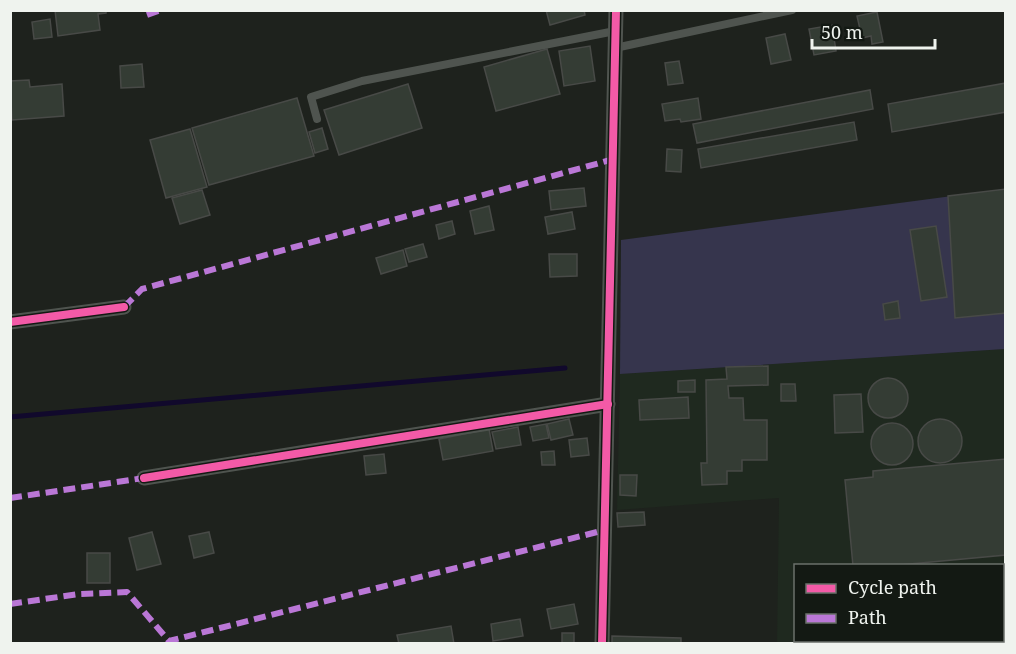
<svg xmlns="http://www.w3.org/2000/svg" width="1016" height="654" viewBox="0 0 1016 654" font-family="'Noto Serif',serif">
  <rect width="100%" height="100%" fill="#1e221d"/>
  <polygon fill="#1f291f" points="1005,349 1005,617 1003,617 1002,566 796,566 796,640 863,641 848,644 777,643 779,498 617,510 620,374"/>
  <polygon fill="#36354d" points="1005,189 1005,349 620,374 621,240"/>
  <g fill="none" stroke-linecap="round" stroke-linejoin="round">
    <polyline stroke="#11092c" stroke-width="5" points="10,417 565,368"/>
  </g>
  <g fill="#343c34" stroke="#484a47" stroke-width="1.5">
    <polygon points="55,10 106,10 106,13 98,14 100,30 58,36"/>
    <polygon points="546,10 584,10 585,15 550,25"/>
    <polygon points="877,12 883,42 872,44 871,36 862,38 857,16"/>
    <polygon points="50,19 52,37 34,39 32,22"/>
    <polygon points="832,25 836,51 814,55 809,29"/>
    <polygon points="785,34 791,60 771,64 766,38"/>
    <polygon points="590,46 595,81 564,86 559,51"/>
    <polygon points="547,49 560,94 496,111 484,67"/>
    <polygon points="679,61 683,83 668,85 665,63"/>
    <polygon points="142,64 144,87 121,88 120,66"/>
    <polygon points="29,80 30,87 62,84 64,116 12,120 10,81"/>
    <polygon points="1006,83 1006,112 892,132 888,104"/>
    <polygon points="408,84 422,128 339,155 324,110"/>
    <polygon points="870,90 873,109 697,143 693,124"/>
    <polygon points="297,98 314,156 209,185 192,128"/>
    <polygon points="698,98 701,119 681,122 680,119 665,121 662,104"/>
    <polygon points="854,122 857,140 701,168 698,149"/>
    <polygon points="322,128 328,149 315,153 309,132"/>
    <polygon points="190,129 207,187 166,198 150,140"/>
    <polygon points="667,149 682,150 681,172 666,171"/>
    <polygon points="584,188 586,206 551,210 549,191"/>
    <polygon points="1006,189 1006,313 955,318 948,196"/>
    <polygon points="202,190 210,215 180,224 172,198"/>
    <polygon points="489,206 494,230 475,234 470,211"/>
    <polygon points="572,212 575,229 548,234 545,217"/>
    <polygon points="452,221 455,234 439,239 436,225"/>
    <polygon points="936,226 947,297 921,301 910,230"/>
    <polygon points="423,244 427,257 409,262 405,249"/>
    <polygon points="403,250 407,266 381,274 376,258"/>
    <polygon points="549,254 577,254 577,276 550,277"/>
    <polygon points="898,301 900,318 885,320 883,304"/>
    <polygon points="768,366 768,385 728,386 729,398 743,398 744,420 767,420 767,460 742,460 742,471 727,471 727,484 702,485 701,463 707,463 706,380 727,379 726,367"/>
    <circle cx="888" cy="398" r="20"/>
    <polygon points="695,380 695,392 678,392 678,381"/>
    <polygon points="781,384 795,384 796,401 781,401"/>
    <polygon points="861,394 863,432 835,433 834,395"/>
    <polygon points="688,397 689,418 640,420 639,400"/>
    <polygon points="569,419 573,435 551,440 547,424"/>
    <circle cx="940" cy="441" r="22"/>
    <circle cx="892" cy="444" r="21"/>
    <polygon points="546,424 549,438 533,441 530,427"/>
    <polygon points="518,427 521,445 496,449 492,432"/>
    <polygon points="489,429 493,451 443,460 439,439"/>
    <polygon points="587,438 589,455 571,457 569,440"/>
    <polygon points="554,451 555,465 542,465 541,452"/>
    <polygon points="384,454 386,473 366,475 364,456"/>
    <polygon points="1006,459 1006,555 888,566 853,566 845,480 873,477 873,471"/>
    <polygon points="620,475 637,475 636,496 620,495"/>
    <polygon points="644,512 645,525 618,527 617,513"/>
    <polygon points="152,532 161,564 137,570 129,538"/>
    <polygon points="209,532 214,553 194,558 189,536"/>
    <rect x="87" y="553" width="23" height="30"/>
    <polygon points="574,604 578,624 551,629 547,609"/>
    <polygon points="520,619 523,636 493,641 491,624"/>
    <polygon points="451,626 454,644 399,644 397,635"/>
    <rect x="562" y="633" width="12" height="11"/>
    <polygon points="612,636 681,638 681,644 612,644"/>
  </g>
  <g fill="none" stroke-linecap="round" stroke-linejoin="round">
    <g stroke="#4f544f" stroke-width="8">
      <polyline points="615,48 792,10"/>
      <polyline points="317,119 311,97 362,81 615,31"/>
    </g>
    <g stroke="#4f544f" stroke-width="15">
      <polyline points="10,322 124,307"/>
      <polyline points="144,478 608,404"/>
      <polyline points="602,644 616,10"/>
    </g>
    <g stroke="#ba77d6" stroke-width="6" stroke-dasharray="12 6" stroke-linecap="butt">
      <polyline points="147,15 161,10"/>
      <polyline points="124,307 142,289 614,159"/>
      <polyline points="10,498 144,478"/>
      <polyline points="10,604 79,594 127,592 169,641 605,530"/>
    </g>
    <defs>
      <g id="cycleway">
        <polyline points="10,322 124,307"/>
        <polyline points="144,478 608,404"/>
        <polyline points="602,644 616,10"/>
      </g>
    </defs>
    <use href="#cycleway" stroke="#131913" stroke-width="11"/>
    <use href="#cycleway" stroke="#f35aa7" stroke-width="8"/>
  </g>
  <rect width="1016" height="654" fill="none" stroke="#eff3ee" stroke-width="24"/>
  <rect x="794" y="564" width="210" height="78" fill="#131913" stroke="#6b706b" stroke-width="1.5"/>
  <rect x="806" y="584" width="30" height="9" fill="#f35aa7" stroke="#6b706b" stroke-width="1.5"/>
  <text x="848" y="594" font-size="18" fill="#eff3ee">Cycle path</text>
  <rect x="806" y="614" width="30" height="9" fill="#ba77d6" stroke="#6b706b" stroke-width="1.5"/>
  <text x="848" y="624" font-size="18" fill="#eff3ee">Path</text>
  <path d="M812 39v9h123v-9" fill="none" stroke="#eff3ee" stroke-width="3"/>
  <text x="821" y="39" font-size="18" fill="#eff3ee" stroke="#131913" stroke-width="4.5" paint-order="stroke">50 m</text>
</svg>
